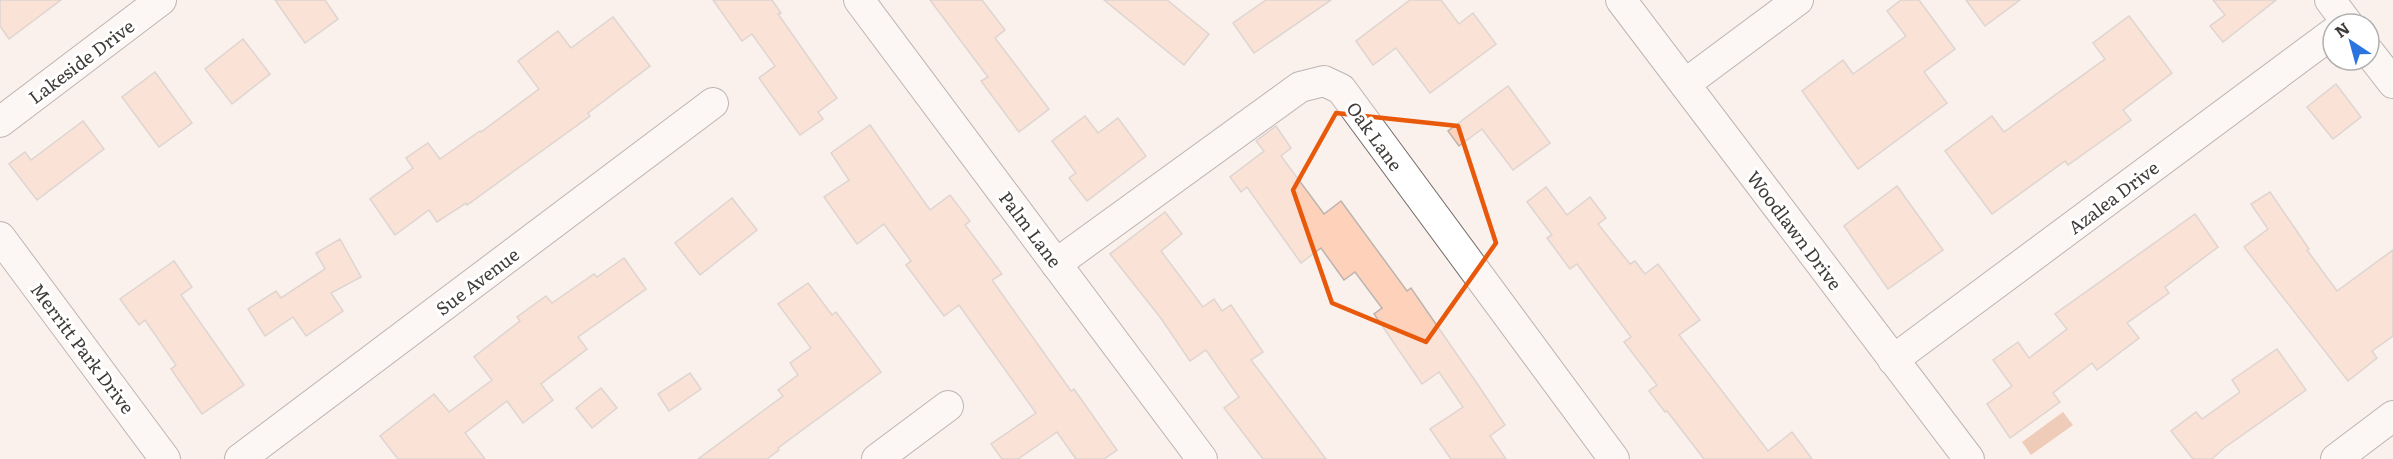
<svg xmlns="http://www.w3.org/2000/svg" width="2393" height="459" viewBox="0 0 2393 459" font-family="Literata,serif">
  <rect width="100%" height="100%" fill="#faf0ec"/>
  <polygon fill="#e39e7a" points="2063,412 2073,425 2031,455 2022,442"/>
  <g fill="#fdd1ba" stroke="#bcb3ae" stroke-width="1.5">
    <polygon points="0,0 61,0 9,39 0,26"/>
    <polygon points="275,0 325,0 338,19 305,43"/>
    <polygon points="713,0 772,0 781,13 778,14 837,98 818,112 823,119 800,135 759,78 775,66 752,34 742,41"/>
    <polygon points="930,0 982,0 1005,30 995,38 1049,109 1019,132 981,81 988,77"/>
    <polygon points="1104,0 1167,0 1209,34 1184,65"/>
    <polygon points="1266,0 1331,0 1254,53 1233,23"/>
    <polygon points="1410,0 1441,0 1459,24 1473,13 1496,44 1430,93 1396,48 1373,65 1356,41"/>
    <polygon points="1901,0 1919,0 1955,49 1924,72 1947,103 1858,169 1802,91 1843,60 1853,74 1906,36 1887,11"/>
    <polygon points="1966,0 2020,0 1985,26"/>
    <polygon points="2213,0 2276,0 2223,42 2210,26 2225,15"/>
    <polygon points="2129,16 2172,73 2123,110 2131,120 2068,165 2065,161 1992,214 1945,151 1992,116 2004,132 2105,59 2093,43"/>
    <polygon points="613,17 650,66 588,113 590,116 467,205 466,203 437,222 429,210 395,235 370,199 413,168 406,158 428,143 440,159 480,131 481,132 539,89 518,61 558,31 571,48"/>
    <polygon points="243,39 270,74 232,104 205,69"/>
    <polygon points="155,72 192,123 159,147 122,97"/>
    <polygon points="2336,84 2361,117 2333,139 2307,107"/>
    <polygon points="1508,86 1550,143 1513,170 1482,129 1459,146 1448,131"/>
    <polygon points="1085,116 1098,133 1118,118 1146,156 1087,201 1069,178 1076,173 1052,141"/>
    <polygon points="83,121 104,149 37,200 9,164 25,152 31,160"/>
    <polygon points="870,125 930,210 950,195 970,221 965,225 1002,274 992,280 1071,391 1074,389 1117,450 1104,459 1076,459 1057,432 1018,459 1002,459 991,444 1036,413 959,305 944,316 906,265 911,261 884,224 857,244 824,197 849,180 831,153"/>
    <polygon points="1276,126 1291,148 1281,156 1324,214 1341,201 1407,291 1411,288 1476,382 1505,425 1490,436 1506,459 1451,459 1430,429 1463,407 1439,372 1422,384 1374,314 1382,308 1355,272 1344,280 1321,248 1301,263 1247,187 1241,192 1230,177 1264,151 1256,141"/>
    <polygon points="1897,186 1943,250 1888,289 1844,226"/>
    <polygon points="1546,187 1567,215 1590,197 1606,218 1598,224 1630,264 1635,261 1645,274 1658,264 1700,320 1679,335 1768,451 1792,432 1812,459 1704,459 1667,411 1665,412 1649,391 1657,385 1624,342 1631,337 1577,264 1570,269 1547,238 1552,235 1527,202"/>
    <polygon points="2270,192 2309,249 2307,250 2337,291 2393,250 2393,336 2372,351 2377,358 2348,381 2244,247 2268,229 2251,204"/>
    <polygon points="732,198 757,230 700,275 675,243"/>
    <polygon points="1165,212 1182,234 1161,251 1203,307 1214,299 1222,311 1231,305 1263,352 1251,360 1326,459 1263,459 1224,408 1239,397 1206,350 1190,361 1160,317 1110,254"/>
    <polygon points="2195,214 2218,247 2165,287 2169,293 2127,323 2139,338 2097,370 2092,363 2053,393 2060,402 2010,438 1987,404 2012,386 1993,360 2018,342 2029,358 2067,329 2055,314"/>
    <polygon points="340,239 361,277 331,293 343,311 306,336 293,317 265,336 248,309 276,291 281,298 325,269 316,253"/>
    <polygon points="624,258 646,289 578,337 587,349 541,384 553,400 523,423 507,401 465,433 485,459 398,459 380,436 434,394 449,412 492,380 474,357 520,321 517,317 546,296 552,303 594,274 597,277"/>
    <polygon points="174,261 192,287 181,295 244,385 202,414 171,369 176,365 145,320 139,325 120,299"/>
    <polygon points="808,283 832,315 836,312 881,372 778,448 779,450 767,459 698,459 783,396 778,390 798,375 790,363 811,348 778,304"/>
    <polygon points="2277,349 2306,390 2224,448 2212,459 2193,459 2171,431 2196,412 2202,419 2240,392 2232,380"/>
    <polygon points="690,373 701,389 669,411 658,394"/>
    <polygon points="601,388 617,408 592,428 576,408"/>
  </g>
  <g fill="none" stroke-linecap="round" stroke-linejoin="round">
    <defs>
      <g id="minor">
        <polyline points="859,0 1202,459"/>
        <polyline points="1621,0 1969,459"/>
        <polyline points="2330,0 2348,24"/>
        <polyline points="2369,52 2393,83"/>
        <polyline points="1685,84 1798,0"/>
        <polyline points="0,122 161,0"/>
        <polyline points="0,237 165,459"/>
        <polyline points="1056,264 1300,87 1324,81 1341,89 1614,459"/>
        <polyline points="1893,360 2333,33"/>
        <polyline points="240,459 713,103"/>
        <polyline points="877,459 948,406"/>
        <polyline points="2336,459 2393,416"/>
      </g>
    </defs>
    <use href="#minor" stroke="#746c68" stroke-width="32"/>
    <use href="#minor" stroke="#fff" stroke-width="30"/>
  </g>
  <path d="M0 0H2393V459H0ZM 1336,113 L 1458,126 L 1496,243 L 1426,342 L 1332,303 L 1293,190 Z" fill="#faf0ec" fill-opacity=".55" fill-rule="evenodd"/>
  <path fill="none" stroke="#e8590c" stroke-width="4.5" stroke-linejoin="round" d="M 1336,113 L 1458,126 L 1496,243 L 1426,342 L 1332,303 L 1293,190 Z"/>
  <g text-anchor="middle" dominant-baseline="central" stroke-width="6" stroke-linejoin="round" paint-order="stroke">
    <g font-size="18" fill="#3f3b39" stroke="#fff">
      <text transform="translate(81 61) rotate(-37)">Lakeside Drive</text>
      <text transform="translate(1375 136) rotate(54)">Oak Lane</text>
      <text transform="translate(2113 197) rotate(-37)">Azalea Drive</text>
      <text transform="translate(1031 229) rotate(53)">Palm Lane</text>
      <text transform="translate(1795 230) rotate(53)">Woodlawn Drive</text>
      <text transform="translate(477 281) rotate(-37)">Sue Avenue</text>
      <text transform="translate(83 348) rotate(53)">Merritt Park Drive</text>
    </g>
  </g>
  <g transform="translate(2351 42) rotate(324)"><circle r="28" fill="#ffffff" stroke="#b2b1b0" stroke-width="1.5"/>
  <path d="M0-4.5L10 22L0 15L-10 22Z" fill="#2c74e0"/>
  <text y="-9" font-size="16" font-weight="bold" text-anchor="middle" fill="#3f3b39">N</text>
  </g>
</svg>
